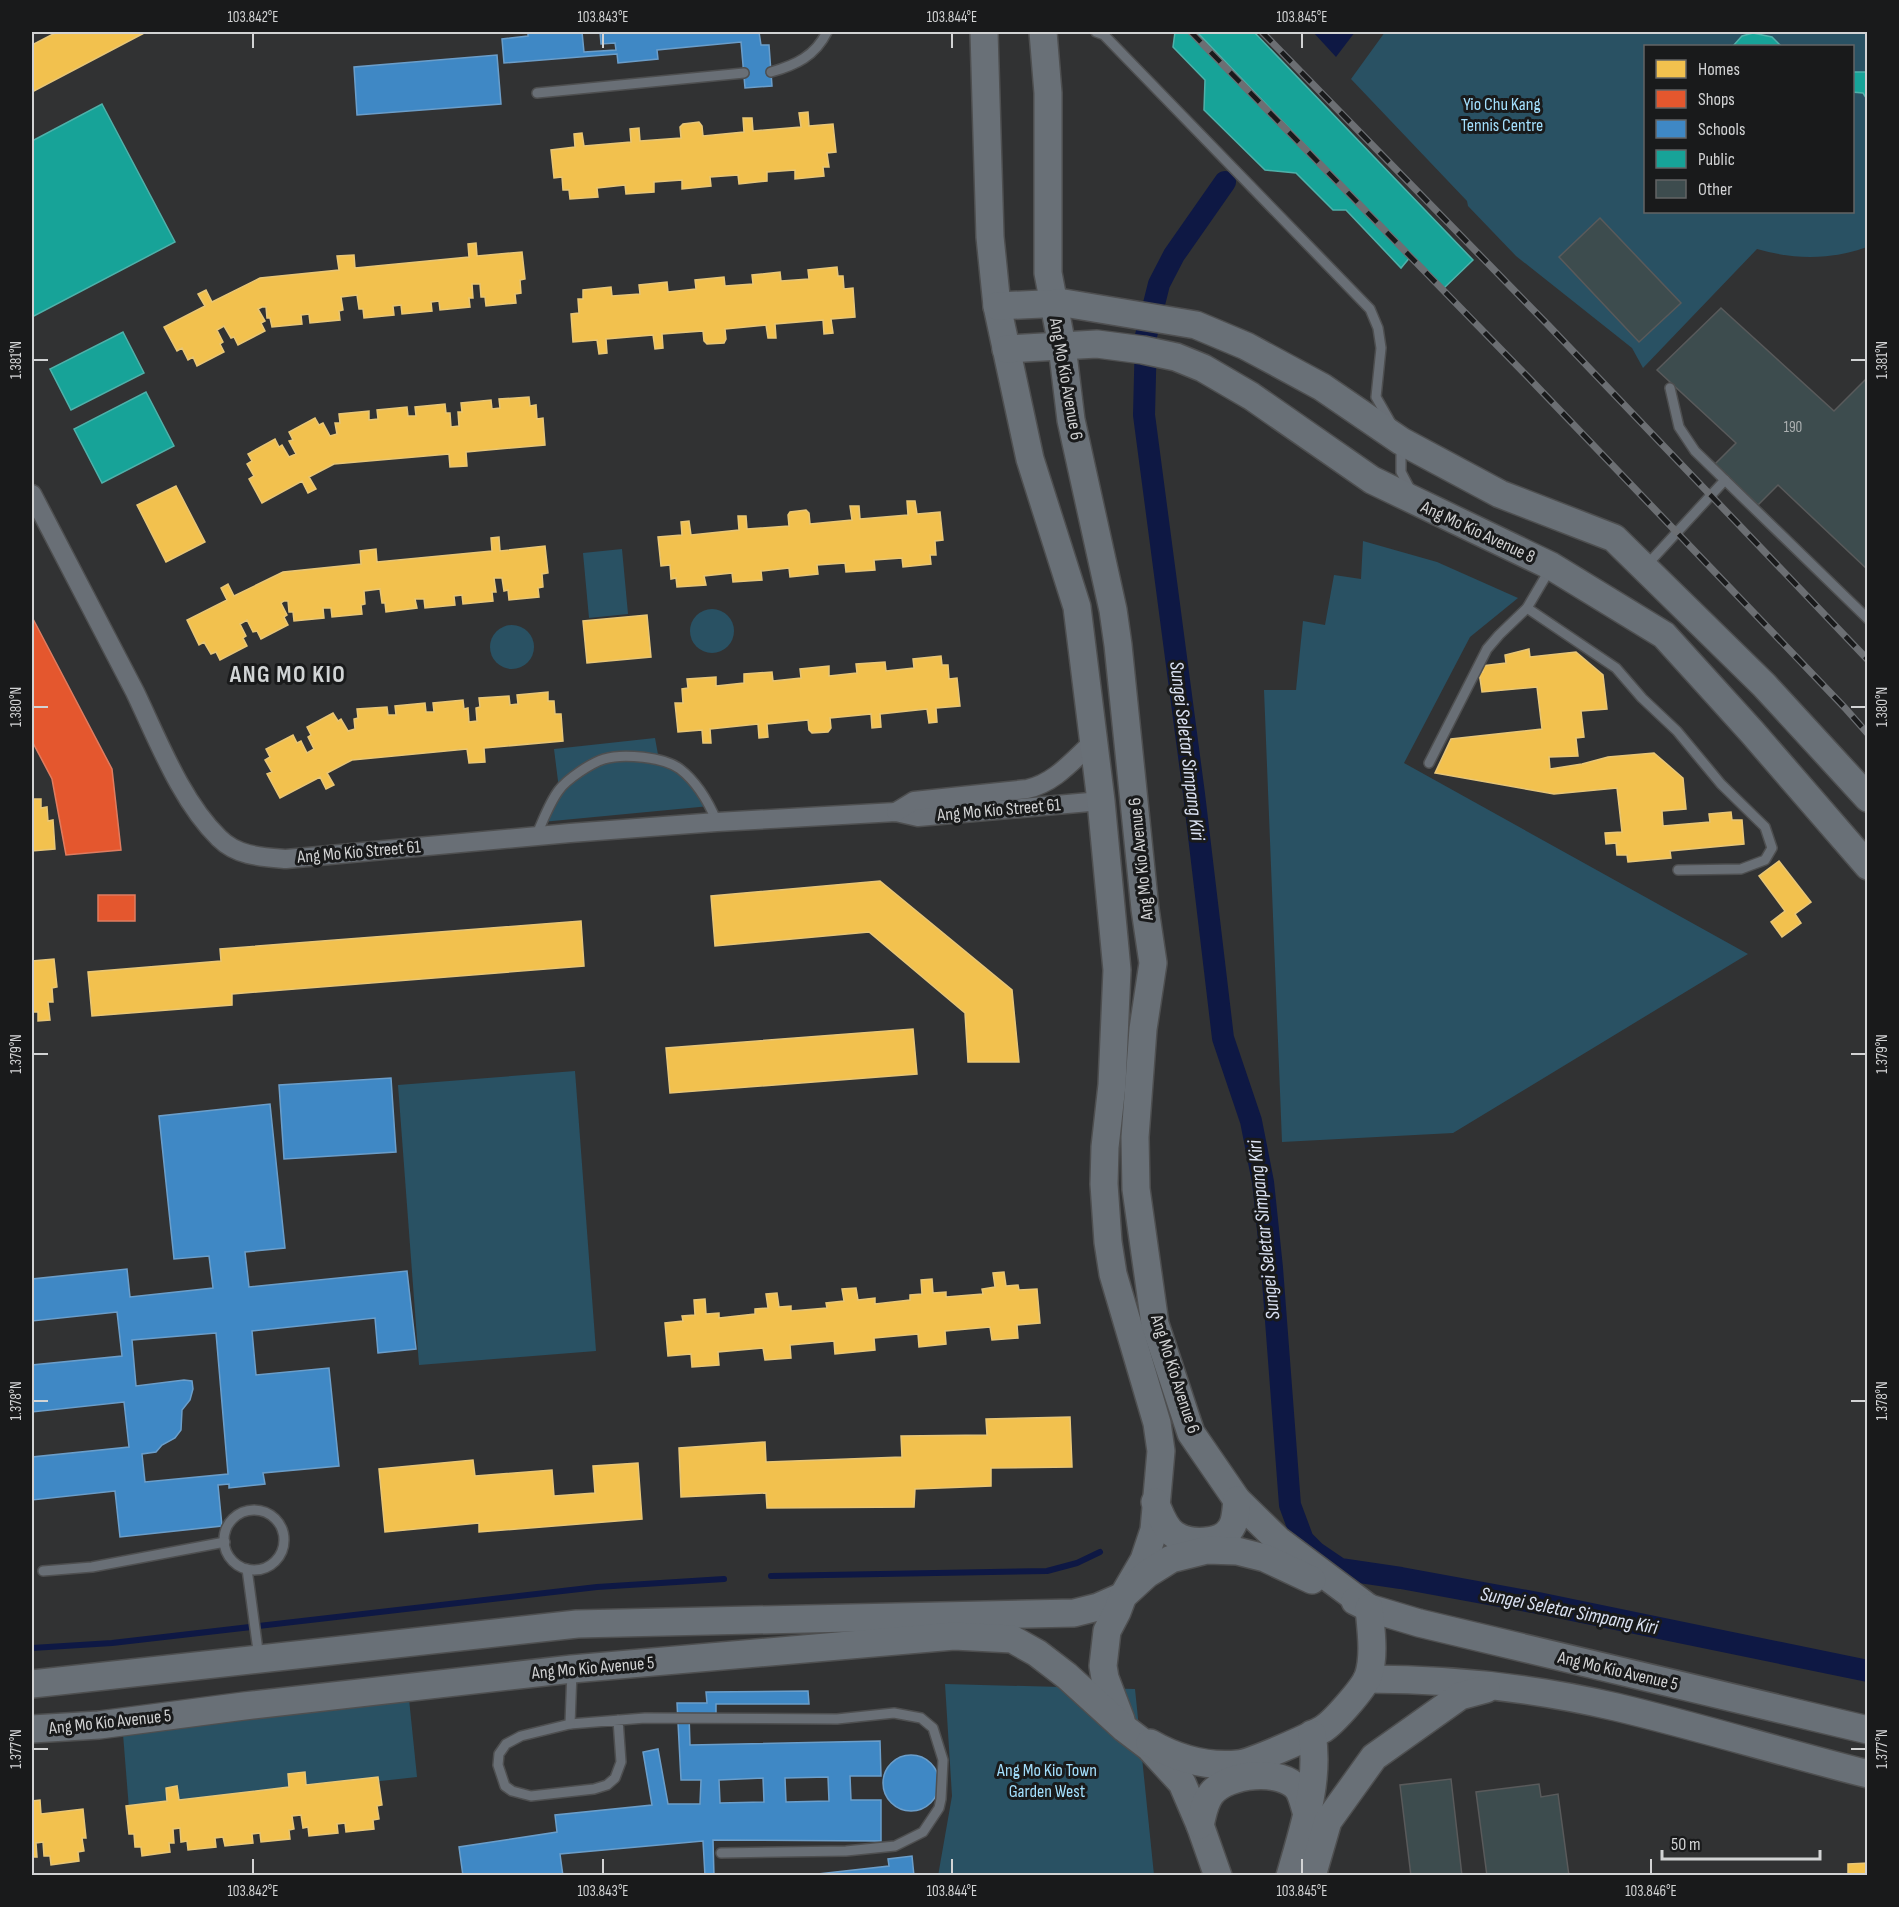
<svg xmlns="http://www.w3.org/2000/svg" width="1899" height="1907" viewBox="0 0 1899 1907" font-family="'Sofia Sans Condensed',sans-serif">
  <rect width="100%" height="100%" fill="#313233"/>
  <g fill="#295163" fill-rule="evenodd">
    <path d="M 1385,32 L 1867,32 L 1867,247 C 1830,260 1795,260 1757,249 L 1643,368 L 1632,348 L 1516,256 L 1468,206 L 1467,201 L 1351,79 ZM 1646,46 L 1852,46 L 1852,212 L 1646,212 Z"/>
    <polygon points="1363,541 1437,562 1518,598 1470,637 1404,763 1748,954 1453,1133 1282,1142 1264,690 1296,690 1303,621 1325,625 1334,575 1361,579"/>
    <polygon points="622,549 628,614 589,618 583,553"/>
    <circle cx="712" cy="631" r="22"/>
    <circle cx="512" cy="647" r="22"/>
    <polygon points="655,738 659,760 680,769 710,806 542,822 559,789 554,749"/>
    <polygon points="575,1071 596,1351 419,1365 398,1085"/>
    <polygon points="945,1684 1135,1689 1154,1875 938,1876 952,1796"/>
    <polygon points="409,1699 417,1777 129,1809 123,1734"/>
  </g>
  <polygon fill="#0e1844" points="1313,32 1355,32 1336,57"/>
  <g fill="#f2c14e" stroke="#e8c676" stroke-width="1.5">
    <polygon points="57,32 146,32 32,92 32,45"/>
    <polygon points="808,112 809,126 833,124 836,152 827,153 829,167 823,167 824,176 795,179 795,170 767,172 767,181 739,184 738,175 710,177 711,186 682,189 682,180 654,182 654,192 626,194 625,185 597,188 598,197 570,199 569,190 563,190 562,177 554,178 551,150 575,147 574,134 582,133 584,146 631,142 630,129 639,128 640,141 681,138 680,127 683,124 699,122 702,126 703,136 744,132 743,118 752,118 753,131 801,127 799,113"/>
    <polygon points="476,243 477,256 522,252 525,279 520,280 521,293 515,294 516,303 486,306 485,297 481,297 480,284 472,284 473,298 469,298 470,307 440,310 439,301 431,302 432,311 402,314 401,305 393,306 394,315 364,318 363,309 359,309 357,295 341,297 343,310 339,311 340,320 310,323 309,314 301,315 302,324 272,327 270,318 267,318 266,307 262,307 258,309 265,321 261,323 265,331 238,345 234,337 231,338 224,326 217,330 223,342 220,344 224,352 197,366 193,357 188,360 182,348 177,351 164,327 205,306 198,294 206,290 212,302 260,278 339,270 337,256 354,255 355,268 469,257 468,244"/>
    <polygon points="837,267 838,276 843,276 844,289 853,288 855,317 831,319 833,333 824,334 823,320 775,324 776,338 768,338 766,325 725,329 726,339 724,343 707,344 704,341 703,331 662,334 663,348 655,349 653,335 606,339 607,353 599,354 597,340 573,342 571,314 579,313 578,299 583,299 583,290 611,287 612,296 640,294 639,285 667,282 668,292 696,289 695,280 724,277 725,286 753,284 752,275 780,272 781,281 809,279 808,270"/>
    <polygon points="529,397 530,406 536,405 537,419 543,418 545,445 466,452 467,466 450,467 449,454 334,464 309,477 316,489 308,493 302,481 262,503 249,479 254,476 247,464 252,461 248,454 275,439 279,447 282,445 289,457 296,454 289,441 293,440 289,432 315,418 319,425 323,423 330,436 337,434 335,423 340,423 339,414 369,411 369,420 378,419 377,410 407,407 408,416 416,416 415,407 445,404 446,413 450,413 451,427 459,426 458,412 462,412 461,403 491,400 492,409 500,408 499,399"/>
    <polygon points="176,486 205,542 166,562 137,505"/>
    <polygon points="907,501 915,501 917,514 940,512 943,540 935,541 936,555 930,555 931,564 903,567 902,558 874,560 875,570 846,572 845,563 817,565 818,574 790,577 789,568 761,571 762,580 733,582 732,573 704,576 706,585 677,587 676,578 671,579 670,565 661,566 658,537 682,535 681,522 689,521 691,535 739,530 738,516 746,516 747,529 789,526 788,515 790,512 806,510 809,513 810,524 852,520 850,506 859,506 860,519 908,515"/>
    <polygon points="499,537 500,551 545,546 548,573 542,574 543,587 538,588 539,597 509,600 508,590 504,591 502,578 494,578 496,592 492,592 493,601 463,604 462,595 454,596 455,605 425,608 424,599 415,599 417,608 386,612 385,603 382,603 380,589 364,591 365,604 361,605 362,614 332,617 331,608 323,608 324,618 294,621 293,612 289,612 288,601 284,601 281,603 287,615 284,617 288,625 261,639 257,631 253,632 247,620 240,624 246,636 243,638 247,646 220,660 216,652 211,654 204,642 199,645 187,620 227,600 221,588 228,584 234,596 283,572 361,564 360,551 376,549 377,562 492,551 491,538"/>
    <polygon points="647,615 651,657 587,663 583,621"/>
    <polygon points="1529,649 1530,657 1576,652 1603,675 1607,709 1581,711 1584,737 1576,738 1578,756 1549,757 1550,769 1582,764 1608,757 1654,753 1683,778 1686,809 1662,811 1663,826 1710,822 1709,814 1731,812 1732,820 1742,820 1744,844 1670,851 1671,858 1628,862 1627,855 1617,855 1616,843 1606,844 1605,833 1622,832 1617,788 1554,794 1435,773 1451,739 1542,729 1537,687 1482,692 1479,672 1483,672 1482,666 1506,663 1505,655"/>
    <polygon points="941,656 942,665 948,665 949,679 957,678 960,706 936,708 937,722 929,723 927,709 880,714 881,727 872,728 871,714 830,718 831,728 828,732 812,733 809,730 808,720 767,724 768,737 759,738 758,724 710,729 711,743 703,743 702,730 678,732 675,703 683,703 682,689 688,688 687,679 716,677 716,686 744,683 744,674 772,672 773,681 801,678 800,669 829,666 829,676 857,673 856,664 885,662 886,671 914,668 913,659"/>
    <polygon points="548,692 548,701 554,701 555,714 561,714 563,741 484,748 485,762 469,763 467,749 352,760 327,773 334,785 326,789 320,777 280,798 267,774 272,772 265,760 270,757 266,749 293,735 297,743 301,741 307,753 314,749 308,737 311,735 307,727 333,713 338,721 341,719 348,731 355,729 354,719 358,718 357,709 387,707 388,715 396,715 395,706 425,703 426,712 434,712 433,703 463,700 464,709 468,708 469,722 477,721 476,708 480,707 479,698 509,696 510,705 518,704 517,695"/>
    <polygon points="32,799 41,799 41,808 47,807 48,821 53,820 55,849 32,851"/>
    <polygon points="1779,861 1811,902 1795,914 1801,923 1782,937 1771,922 1785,911 1759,876"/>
    <polygon points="880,881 1012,990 1019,1062 968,1062 965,1013 869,932 715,946 711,896"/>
    <polygon points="581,921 584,966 232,994 232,1005 92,1016 88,972 221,961 220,949"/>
    <polygon points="54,959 57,987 52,988 53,1002 48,1002 50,1020 38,1021 38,1012 32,1012 32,961"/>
    <polygon points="913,1029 917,1074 670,1093 666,1048"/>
    <polygon points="1004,1272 1006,1286 1018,1285 1019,1290 1037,1289 1040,1323 1017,1325 1018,1338 992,1340 990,1327 945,1331 946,1344 919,1347 918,1334 874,1338 875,1350 835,1354 834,1341 790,1345 791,1358 765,1360 763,1348 718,1352 719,1365 692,1367 691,1354 668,1356 665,1323 683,1321 682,1316 695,1315 694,1300 705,1299 706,1314 719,1313 719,1318 755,1314 755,1309 768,1308 766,1294 777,1293 779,1307 791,1306 791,1311 827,1308 826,1303 844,1301 842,1289 856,1288 858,1300 875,1298 875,1304 910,1300 910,1295 922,1294 921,1280 932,1279 933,1293 946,1292 946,1297 983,1294 982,1289 995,1287 993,1273"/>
    <polygon points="1070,1417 1072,1467 991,1468 991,1486 915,1489 914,1507 767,1508 766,1493 681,1497 679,1448 765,1442 766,1462 902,1457 901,1436 987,1435 986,1419"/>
    <polygon points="473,1460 475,1476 552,1470 554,1496 595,1493 593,1466 638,1463 642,1519 479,1532 479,1523 385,1532 379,1469"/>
    <polygon points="305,1772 306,1785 378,1777 382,1805 377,1806 379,1819 373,1820 374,1829 346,1832 345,1823 337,1824 338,1833 309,1836 308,1827 303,1828 301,1815 292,1816 294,1829 289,1830 290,1839 261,1842 260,1833 252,1834 253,1843 225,1846 223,1837 215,1838 216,1847 188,1850 187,1841 181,1842 180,1828 173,1829 174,1843 169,1843 170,1852 142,1856 141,1847 135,1847 134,1834 129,1834 126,1806 167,1801 166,1788 177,1786 179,1800 289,1787 288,1774"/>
    <polygon points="40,1800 41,1814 83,1809 86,1838 82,1838 84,1851 78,1852 79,1861 51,1865 50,1856 44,1856 43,1842 36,1843 37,1857 32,1857 32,1867 32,1801"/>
    <polygon points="1868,1863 1868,1876 1848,1876 1848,1864"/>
  </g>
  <g fill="#e4572e" stroke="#df7c60" stroke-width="1.5">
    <polygon points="32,617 112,769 121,850 66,855 52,779 32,741"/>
    <rect x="98" y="895" width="37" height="26"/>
  </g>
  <g fill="#3f88c5" stroke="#6b9eca" stroke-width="1.5" fill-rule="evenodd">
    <polygon points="528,32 582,32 584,52 616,50 615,43 601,44 600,32 759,32 761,45 769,45 772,86 745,88 741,42 657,50 658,59 618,63 617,54 504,63 502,39 528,36"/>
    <polygon points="497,55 501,104 357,115 354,67"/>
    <polygon points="391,1078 396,1152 284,1159 279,1085"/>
    <path d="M 270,1104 L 285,1248 L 245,1252 L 249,1287 L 407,1271 L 416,1349 L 378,1353 L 375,1318 L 252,1331 L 256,1375 L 329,1368 L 339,1466 L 263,1473 L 265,1484 L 229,1488 L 229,1484 L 218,1485 L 222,1526 L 120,1537 L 115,1491 L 32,1500 L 32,1457 L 129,1447 L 124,1402 L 32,1412 L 32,1365 L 122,1356 L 117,1312 L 32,1321 L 32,1279 L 127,1269 L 130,1297 L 213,1288 L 209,1256 L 174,1259 L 159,1116 ZM 216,1333 L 228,1474 L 145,1482 L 142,1454 L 156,1452 L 162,1445 L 175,1438 L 181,1430 L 182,1410 L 190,1400 L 193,1389 L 192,1381 L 184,1380 L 136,1386 L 132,1340 Z"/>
    <path d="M 808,1691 L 809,1704 L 716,1704 L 716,1715 L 689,1715 L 690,1745 L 880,1741 L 881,1776 L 850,1776 L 851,1800 L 881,1800 L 881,1841 L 713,1840 L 714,1876 L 705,1876 L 703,1841 L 560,1854 L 563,1876 L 463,1876 L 459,1847 L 557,1832 L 555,1815 L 652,1805 L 643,1752 L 658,1749 L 668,1804 L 700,1804 L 701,1780 L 681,1780 L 677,1703 L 707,1703 L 706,1692 ZM 828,1777 L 829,1801 L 786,1802 L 785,1778 ZM 763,1778 L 764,1802 L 720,1803 L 719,1780 Z"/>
    <circle cx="911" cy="1783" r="28"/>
    <polygon points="912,1856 914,1876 800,1876 889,1866 888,1859"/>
  </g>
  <g fill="#17a398" stroke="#4fb1aa" stroke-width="1.5">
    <polygon points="1175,32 1197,32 1411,256 1401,268 1346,210 1333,210 1296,173 1265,170 1204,110 1205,80 1173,47"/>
    <polygon points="1197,32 1254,32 1473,260 1443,289"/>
    <polygon points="1753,33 1772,37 1781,46 1733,46 1742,36"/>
    <polygon points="1852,72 1868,72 1868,101 1863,93 1852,92"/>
    <polygon points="102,104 175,242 32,317 32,141"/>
    <polygon points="123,332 144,373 71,410 50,369"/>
    <polygon points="146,392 174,446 102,483 74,429"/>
  </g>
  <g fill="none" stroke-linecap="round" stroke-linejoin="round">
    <g stroke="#0e1844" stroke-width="6">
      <polyline points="1279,1430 1284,1417"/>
      <polyline points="771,1576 1047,1571 1077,1563 1100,1552"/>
      <polyline points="32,1648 112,1643 597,1587 724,1579"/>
    </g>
    <polyline stroke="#0e1844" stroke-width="22" points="1225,182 1174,255 1159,284 1146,336 1144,415 1194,794 1223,1038 1251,1121 1263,1182 1272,1268 1290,1505 1303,1540 1315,1552 1340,1569 1401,1578 1538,1603 1868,1671"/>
  </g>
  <g fill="#3d4c4e" stroke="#595a5b" stroke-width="1.5">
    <polygon points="1600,218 1681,303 1639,342 1559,257"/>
    <polygon points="1721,308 1834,411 1868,377 1868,570 1778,485 1758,505 1715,464 1736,443 1657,370"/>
    <polygon points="1451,1779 1462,1876 1411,1876 1400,1785"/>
    <polygon points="1539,1784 1541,1797 1558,1794 1569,1876 1487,1876 1476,1792"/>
  </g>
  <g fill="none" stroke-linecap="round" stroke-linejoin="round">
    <defs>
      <g id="service">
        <polyline points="1096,32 1104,35 1370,309 1378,328 1381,348 1376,397 1392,425"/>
        <path d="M 771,72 C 796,65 815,56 827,32"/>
        <polyline points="537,93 744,73"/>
        <polyline points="1670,388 1679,427 1695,451 1868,619"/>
        <polyline points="1401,446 1401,472 1410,489"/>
        <polyline points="1645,567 1725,480"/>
        <polyline points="1527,608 1616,668 1642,698 1677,731 1721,784 1765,827 1772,848 1765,860 1741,869 1678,870"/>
        <polyline points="1429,763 1487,649 1499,635 1527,608 1550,569"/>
        <path d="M 536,836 C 543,821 549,803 559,790 C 567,779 591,763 604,759 C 623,753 664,757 680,769 C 697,782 709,803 717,822"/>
        <circle cx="254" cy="1540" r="30"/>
        <polyline points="247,1569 259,1658"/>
        <polyline points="43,1571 92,1567 225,1542"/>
        <polyline points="618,1720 621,1762 615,1778 607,1785 594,1789 531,1796 512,1791 505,1786 498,1765 499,1754 506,1744 521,1736 570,1724 645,1718 837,1719 894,1713 921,1718 933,1728 943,1760 941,1799 939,1808 923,1832 895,1846 846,1851 721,1853"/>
        <polyline points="570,1724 572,1671"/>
      </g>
      <g id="minor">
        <path d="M 32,494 C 66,560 101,626 135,692 C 158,740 181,801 219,838 C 237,856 261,857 286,859 L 570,833 L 717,822 L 896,812 L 918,817 L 1101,801"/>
        <path d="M 896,812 L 914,801 L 1027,789 C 1055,783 1073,760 1094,741"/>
      </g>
      <g id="primary">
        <polyline points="984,32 990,237 997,306 1030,459 1077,607 1101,801 1117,970 1112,1085 1105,1147 1104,1184 1108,1242 1113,1274 1157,1423 1161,1451 1154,1530 1144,1560 1123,1596"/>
        <polyline points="1043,32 1048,93 1048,273 1062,346 1071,420 1113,610 1118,645 1145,909 1153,963 1143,1029 1135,1137 1136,1189 1155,1324 1191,1433 1237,1500 1278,1540 1369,1608"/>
        <polyline points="997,306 1064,303 1196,325 1246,346 1322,387 1401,441 1500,494 1614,538 1764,685 1868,798"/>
        <polyline points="1006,349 1097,344 1143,350 1176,357 1203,368 1251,396 1372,480 1551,566 1664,635 1752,732 1868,866"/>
        <path d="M 1155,1502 C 1160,1513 1164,1528 1175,1535 C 1189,1544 1221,1545 1231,1528 C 1236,1521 1236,1508 1237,1500"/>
        <polyline points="1355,1601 1369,1608 1419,1623 1868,1730"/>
        <path d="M 1367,1679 C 1451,1679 1535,1688 1616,1707 C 1700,1727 1784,1753 1868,1774"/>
        <polyline points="32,1684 577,1624 1074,1613 1098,1607 1123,1596"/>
        <polyline points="1121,1720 1105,1678 1103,1666 1107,1631 1117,1612 1123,1596 1147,1574 1171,1559 1207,1550 1237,1551 1265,1558 1312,1580"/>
        <polyline points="32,1729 99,1725 244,1706 572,1669 954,1636 1012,1639 1037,1653 1067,1676 1124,1728 1149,1747 1182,1783 1200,1825 1218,1876"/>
        <path d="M 1150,1743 C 1176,1758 1207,1767 1238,1764 C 1251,1763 1309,1737 1323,1729 C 1334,1722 1363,1689 1368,1677 C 1375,1656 1371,1630 1369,1608"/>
        <path d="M 1200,1825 C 1203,1814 1204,1803 1211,1794 C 1227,1773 1282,1768 1298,1789 C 1302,1795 1304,1805 1306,1811"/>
        <path d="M 1290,1876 C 1303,1830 1320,1781 1312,1734"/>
        <polyline points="1312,1876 1328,1821 1374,1757 1460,1696 1486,1689"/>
      </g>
    </defs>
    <use href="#service" stroke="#4e4f50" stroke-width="12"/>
    <use href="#minor" stroke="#4e4f50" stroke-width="21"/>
    <use href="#primary" stroke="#4e4f50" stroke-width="30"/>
    <use href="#service" stroke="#696f76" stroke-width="9"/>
    <use href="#minor" stroke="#696f76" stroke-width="18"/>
    <use href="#primary" stroke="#697077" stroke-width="27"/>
    <defs>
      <g id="rail">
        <polyline points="1191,32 1527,376 1845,708 1868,734"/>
        <polyline points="1262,32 1549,326 1868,660"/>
      </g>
    </defs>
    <use href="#rail" stroke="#6c6f73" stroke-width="7"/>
    <use href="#rail" stroke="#191a1b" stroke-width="4.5" stroke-dasharray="14" stroke-linecap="butt"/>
  </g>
  <path fill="none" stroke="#d2d3d4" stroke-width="2" d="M 253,33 L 253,48M 603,33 L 603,48M 952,33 L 952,48M 1302,33 L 1302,48M 33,360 L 48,360M 1851,360 L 1866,360M 33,707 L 48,707M 1851,707 L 1866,707M 33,1054 L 48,1054M 1851,1054 L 1866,1054M 33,1401 L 48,1401M 1851,1401 L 1866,1401M 33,1749 L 48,1749M 1851,1749 L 1866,1749M 253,1859 L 253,1874M 603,1859 L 603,1874M 952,1859 L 952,1874M 1302,1859 L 1302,1874M 1651,1859 L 1651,1874"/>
  <g text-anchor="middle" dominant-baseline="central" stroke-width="6" stroke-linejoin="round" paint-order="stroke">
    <g font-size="15" fill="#adb1b2">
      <text x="1793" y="427">190</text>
    </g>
    <g font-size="18" fill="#a3dffd" stroke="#191a1b">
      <text x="1502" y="104">Yio Chu Kang<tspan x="1502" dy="21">Tennis Centre</tspan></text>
      <text x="1047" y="1770">Ang Mo Kio Town<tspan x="1047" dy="21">Garden West</tspan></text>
    </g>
    <g font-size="18" fill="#d2d3d4" stroke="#191a1b">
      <text transform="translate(1066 379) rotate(80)">Ang Mo Kio Avenue 6</text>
      <text transform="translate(1478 532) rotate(25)">Ang Mo Kio Avenue 8</text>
      <text transform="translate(999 810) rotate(-5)">Ang Mo Kio Street 61</text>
      <text transform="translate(359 852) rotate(-5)">Ang Mo Kio Street 61</text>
      <text transform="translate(1141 859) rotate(-96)">Ang Mo Kio Avenue 6</text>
      <text transform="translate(1175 1374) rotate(72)">Ang Mo Kio Avenue 6</text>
      <text transform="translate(593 1668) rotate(-5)">Ang Mo Kio Avenue 5</text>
      <text transform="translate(1618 1671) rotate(13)">Ang Mo Kio Avenue 5</text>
      <text transform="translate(110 1722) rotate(-6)">Ang Mo Kio Avenue 5</text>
    </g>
    <g font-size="20" font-style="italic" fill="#dbe2f3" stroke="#191a1b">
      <text transform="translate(1187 751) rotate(83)">Sungei Seletar Simpang Kiri</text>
      <text transform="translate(1264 1230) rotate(-96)">Sungei Seletar Simpang Kiri</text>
      <text transform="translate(1569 1611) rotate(11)">Sungei Seletar Simpang Kiri</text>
    </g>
    <g font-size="24" font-weight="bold" letter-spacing="1.5" fill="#d1d4d5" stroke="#191a1b">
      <text x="288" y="674">ANG MO KIO</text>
    </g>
  </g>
  <rect width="1899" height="1907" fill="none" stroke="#191a1b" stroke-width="66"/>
  <rect x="1644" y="45" width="210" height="168" fill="#191a1b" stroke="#636465" stroke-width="1.5"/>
  <rect x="1656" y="60" width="30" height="18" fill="#f2c14e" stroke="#636465" stroke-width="1.5"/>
  <text x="1698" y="75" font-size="18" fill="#d2d3d4">Homes</text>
  <rect x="1656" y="90" width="30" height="18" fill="#e4572e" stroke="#636465" stroke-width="1.5"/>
  <text x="1698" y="105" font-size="18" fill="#d2d3d4">Shops</text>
  <rect x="1656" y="120" width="30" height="18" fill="#3f88c5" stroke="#636465" stroke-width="1.5"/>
  <text x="1698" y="135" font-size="18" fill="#d2d3d4">Schools</text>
  <rect x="1656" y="150" width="30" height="18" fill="#17a398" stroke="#636465" stroke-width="1.5"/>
  <text x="1698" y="165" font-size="18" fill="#d2d3d4">Public</text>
  <rect x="1656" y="180" width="30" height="18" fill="#3d4c4e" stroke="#636465" stroke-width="1.5"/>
  <text x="1698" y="195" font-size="18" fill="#d2d3d4">Other</text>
  <path d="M1662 1850v9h158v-9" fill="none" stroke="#d2d3d4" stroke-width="3"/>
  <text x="1671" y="1850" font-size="18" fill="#d2d3d4" stroke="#191a1b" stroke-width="4.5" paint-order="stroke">50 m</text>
  <rect x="33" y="33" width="1833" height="1841" fill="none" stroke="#d2d3d4" stroke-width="2"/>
  <g font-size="15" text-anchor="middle" fill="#d2d3d4">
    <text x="253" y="22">103.842°E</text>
    <text x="603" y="22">103.843°E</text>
    <text x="952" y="22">103.844°E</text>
    <text x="1302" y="22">103.845°E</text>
    <text transform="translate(16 360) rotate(-90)" y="5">1.381°N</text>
    <text transform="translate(1882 360) rotate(-90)" y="5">1.381°N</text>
    <text transform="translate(16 707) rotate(-90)" y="5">1.380°N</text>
    <text transform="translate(1882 707) rotate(-90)" y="5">1.380°N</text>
    <text transform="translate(16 1054) rotate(-90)" y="5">1.379°N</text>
    <text transform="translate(1882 1054) rotate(-90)" y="5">1.379°N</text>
    <text transform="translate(16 1401) rotate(-90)" y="5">1.378°N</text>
    <text transform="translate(1882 1401) rotate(-90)" y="5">1.378°N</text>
    <text transform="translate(16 1749) rotate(-90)" y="5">1.377°N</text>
    <text transform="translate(1882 1749) rotate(-90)" y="5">1.377°N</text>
    <text x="253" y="1896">103.842°E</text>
    <text x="603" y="1896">103.843°E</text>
    <text x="952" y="1896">103.844°E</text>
    <text x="1302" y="1896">103.845°E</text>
    <text x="1651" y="1896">103.846°E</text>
  </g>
</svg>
